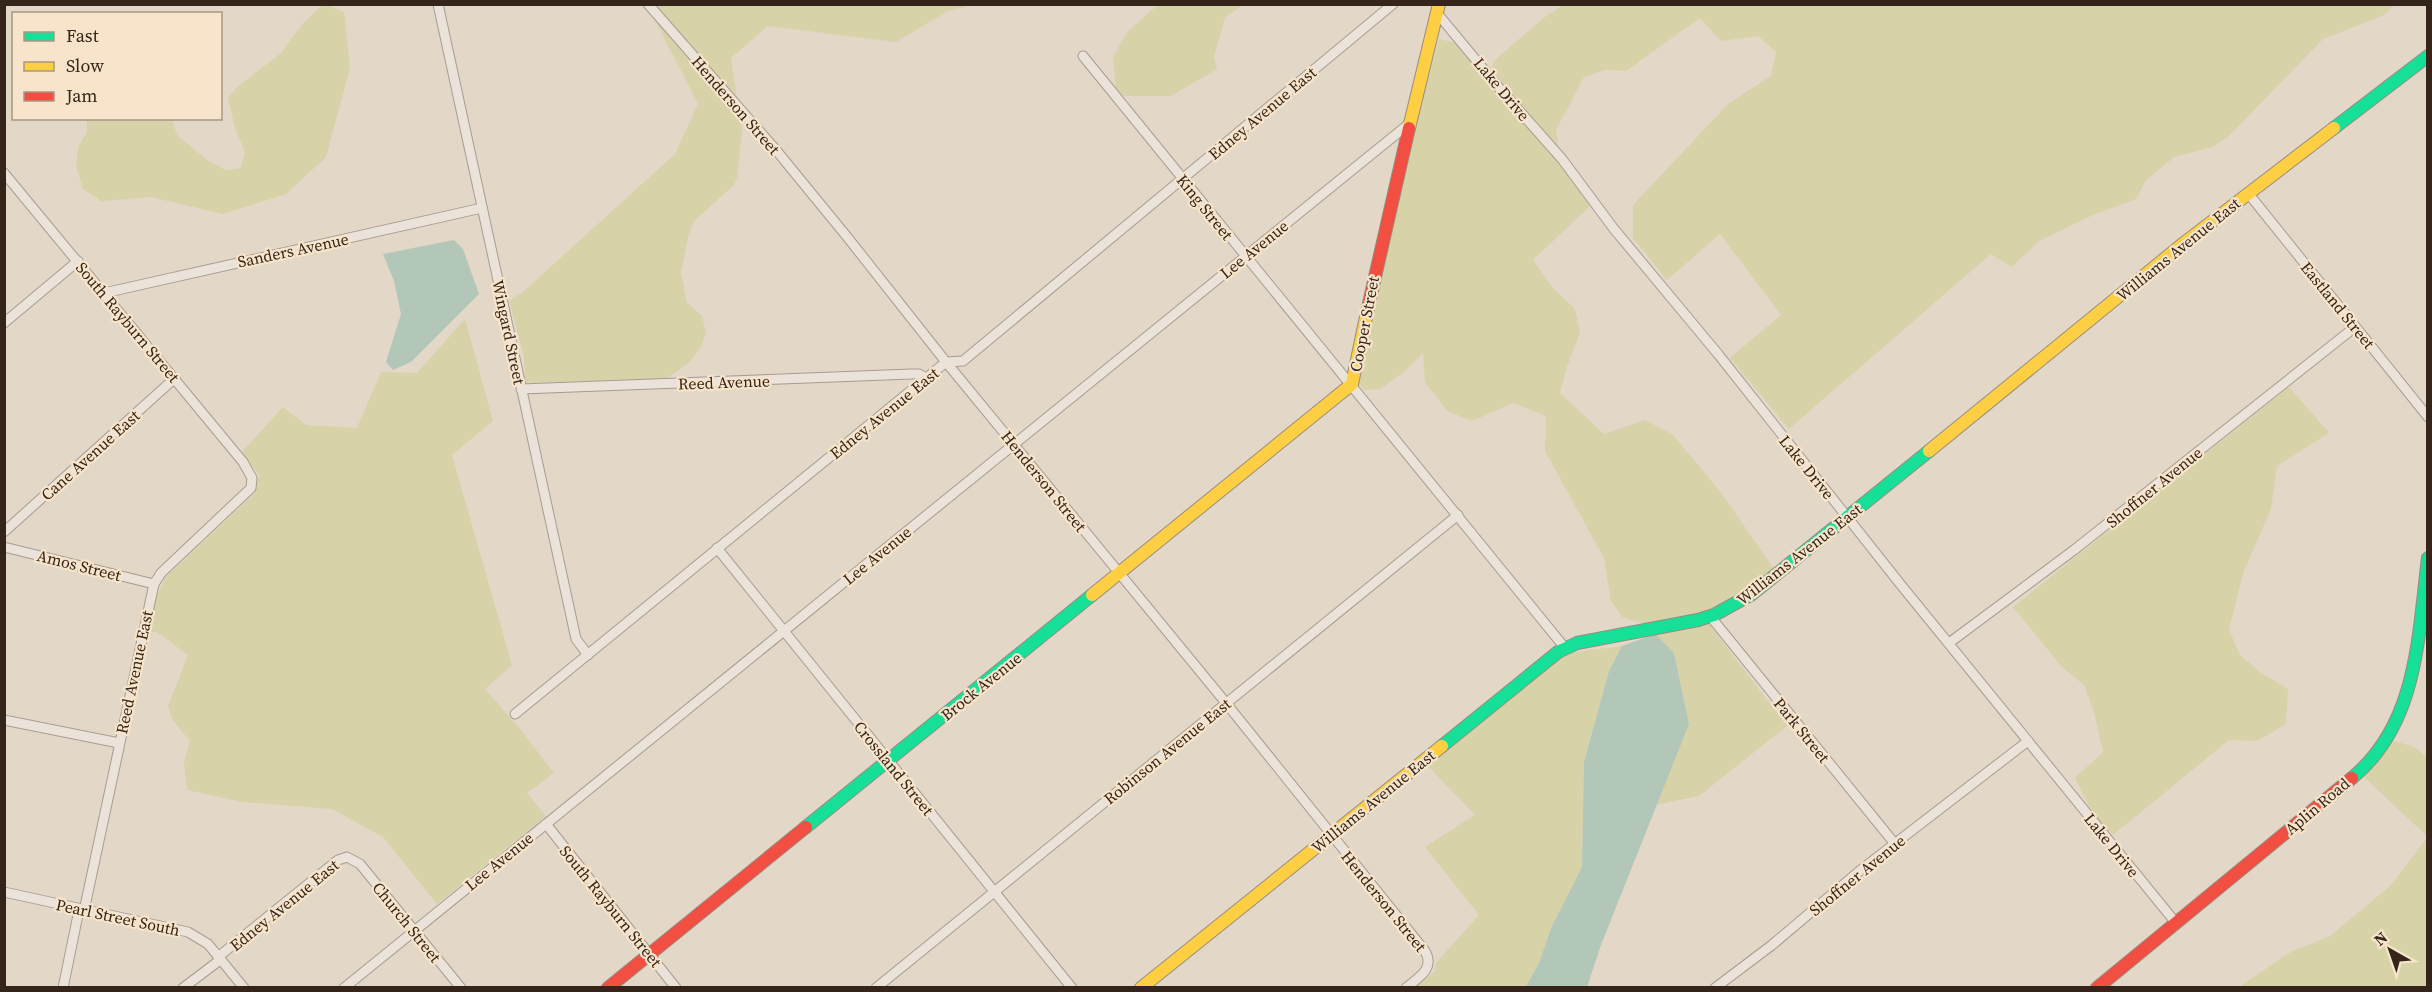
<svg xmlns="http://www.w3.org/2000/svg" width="2432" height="992" viewBox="0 0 2432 992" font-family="'Source Serif 4',serif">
  <rect width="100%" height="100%" fill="#e3d7c7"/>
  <g fill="#d7d2a8">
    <polygon points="324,4 344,12 350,68 326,157 286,194 223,214 151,197 101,201 83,189 76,166 78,148 87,131 87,119 172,119 177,135 207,160 226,170 241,168 245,152 235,128 228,98 237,87 280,54 304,22"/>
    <polygon points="1159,4 1243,5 1225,17 1214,57 1217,69 1171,96 1123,96 1116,88 1113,57 1127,32"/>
    <polygon points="655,5 974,5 948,11 896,42 768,26 731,58 737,99"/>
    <polygon points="1563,5 2395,5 2384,15 2323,39 2229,136 2212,147 2174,157 2146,180 2136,199 2093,215 2039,241 2012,267 1991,254 1789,429 1730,358 1781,315 1720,234 1667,280 1633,238 1633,205 1728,104 1771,76 1776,52 1758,36 1721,41 1700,18 1626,71 1605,70 1584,77 1556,130 1558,147 1491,70 1494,61 1542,19"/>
    <polygon points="654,18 740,117 742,131 737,178 734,185 694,221 688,237 681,273 687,303 702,316 706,333 701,346 691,361 666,379 525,383 524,357 509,301 523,292 675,154 698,104"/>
    <polygon points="1439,39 1456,43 1496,93 1559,162 1590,206 1533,260 1552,287 1575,309 1580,333 1566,369 1560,393 1604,434 1645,420 1673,435 1720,491 1774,569 1749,589 1711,610 1646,624 1622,617 1611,601 1604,558 1545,451 1546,416 1513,403 1472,421 1447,411 1425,382 1423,353 1404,372 1380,389 1364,390 1358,383 1377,287 1415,127 1418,125 1416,123"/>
    <polygon points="465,319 493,421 452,455 512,665 485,689 521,730 554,773 527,793 546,816 437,904 383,837 332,809 243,802 187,790 184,763 190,741 172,719 168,706 188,655 157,632 149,632 156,597 166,577 255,493 257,479 260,476 242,452 283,407 306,425 357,428 381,372 417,373"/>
    <polygon points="2289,387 2329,433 2277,466 2271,509 2243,573 2229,630 2240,655 2260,672 2288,689 2286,724 2257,741 2229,740 2113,835 2092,812 2075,778 2103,752 2094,712 2084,685 2061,666 2013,607"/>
    <polygon points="1708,623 1787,726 1699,796 1655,805 1689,724 1674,653 1654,634"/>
    <path d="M 1622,646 L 1609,671 L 1584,762 L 1582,867 L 1552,926 L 1539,963 L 1525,987 L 1415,988 L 1435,971 L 1436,963 L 1479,915 L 1425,847 L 1475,815 L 1427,765 L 1565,655 C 1572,651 1610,648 1622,646 Z"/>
    <polygon points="2394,741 2414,747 2427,757 2428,837 2363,776 2383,756"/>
    <polygon points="2427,838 2427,987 2243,987 2242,985 2289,953 2330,936 2390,886"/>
  </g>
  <g fill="#b3c7b8">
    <polygon points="454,240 463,249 479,294 411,362 393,370 386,362 401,314 394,281 383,254"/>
    <polygon points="1655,634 1674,653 1689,724 1601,945 1587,987 1525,988 1539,963 1552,926 1582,867 1584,762 1609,671 1622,646"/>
  </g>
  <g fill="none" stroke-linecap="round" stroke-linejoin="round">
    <defs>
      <g id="street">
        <polyline points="438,4 576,639 588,655"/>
        <path d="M 648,4 L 776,150 L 848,238 L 946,362 L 1226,703 L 1425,951 C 1435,969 1419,977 1406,988"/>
        <polyline points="1437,13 1500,89 1562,159 1614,229 1718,354 1901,585 2176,923"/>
        <polyline points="1083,56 1565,648"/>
        <polyline points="4,173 243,462 252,478 251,488 161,573 154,584 84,911"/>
        <polyline points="2248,193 2428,417"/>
        <polyline points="104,293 482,208"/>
        <polyline points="4,323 78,261"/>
        <polyline points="521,389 911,374 919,374 926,378"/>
        <polyline points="4,532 175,378"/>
        <polyline points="4,547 154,584"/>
        <polyline points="717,548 1072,988"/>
        <polyline points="1710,616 1895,844"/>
        <polyline points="1949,643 2074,550 2355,327"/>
        <polyline points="515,714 946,362 963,361 1393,4"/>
        <polyline points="4,720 119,743"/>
        <polyline points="546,824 676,988"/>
        <polyline points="4,892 188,932 208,944 244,988"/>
        <polyline points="218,957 338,860 347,857 360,864 461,988"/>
        <polyline points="63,988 79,910"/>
        <polyline points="183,988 220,960"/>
        <polyline points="344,988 1410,123"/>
        <polyline points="876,988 1458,515"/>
        <polyline points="1715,988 1772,945 1862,869 2028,741"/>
      </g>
      <g id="fast">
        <polyline points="2334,128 2428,56"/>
        <polyline points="1442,746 1558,652 1577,643 1698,620 1714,615 1752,594 1929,451"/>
        <path d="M 2352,778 C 2418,724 2418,636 2428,558"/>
        <polyline points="806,827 1092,595"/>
      </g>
      <g id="slow">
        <polyline points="1409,128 1439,4"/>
        <polyline points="1929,451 2184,243 2334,128"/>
        <polyline points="1092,595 1352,384 1367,312"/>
        <polyline points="1141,988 1442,746"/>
      </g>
      <g id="jam">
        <polyline points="1367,312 1409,128"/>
        <polyline points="608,988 806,827"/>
        <polyline points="2097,988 2352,778"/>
      </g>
    </defs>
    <use href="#street" stroke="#a79c91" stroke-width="11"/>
    <use href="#fast" stroke="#978c81" stroke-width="14"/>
    <use href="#slow" stroke="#978c81" stroke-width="14"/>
    <use href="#jam" stroke="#978c81" stroke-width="14"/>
    <use href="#street" stroke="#ebe3d9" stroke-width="9"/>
    <use href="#fast" stroke="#16e098" stroke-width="12"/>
    <use href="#slow" stroke="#ffcf43" stroke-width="12"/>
    <use href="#jam" stroke="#f24e42" stroke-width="12"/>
  </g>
  <g text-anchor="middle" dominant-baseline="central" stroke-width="4.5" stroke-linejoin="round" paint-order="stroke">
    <g font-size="16" fill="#35241a" stroke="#f7e4ca">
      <text transform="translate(1502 89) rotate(50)">Lake Drive</text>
      <text transform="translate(736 105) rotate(49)">Henderson Street</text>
      <text transform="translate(1262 113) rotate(-40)">Edney Avenue East</text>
      <text transform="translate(1205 207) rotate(51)">King Street</text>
      <text transform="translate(1254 249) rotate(-39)">Lee Avenue</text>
      <text transform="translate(2178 249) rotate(-39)">Williams Avenue East</text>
      <text transform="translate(293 250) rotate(-12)">Sanders Avenue</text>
      <text transform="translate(2338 305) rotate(51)">Eastland Street</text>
      <text transform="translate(128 322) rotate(50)">South Rayburn Street</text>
      <text transform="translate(1364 324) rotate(-79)">Cooper Street</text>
      <text transform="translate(509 332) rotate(78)">Wingard Street</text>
      <text transform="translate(724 382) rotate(-2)">Reed Avenue</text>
      <text transform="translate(884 413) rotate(-39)">Edney Avenue East</text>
      <text transform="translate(90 455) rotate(-42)">Cane Avenue East</text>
      <text transform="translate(1807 467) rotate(51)">Lake Drive</text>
      <text transform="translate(1044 481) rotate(51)">Henderson Street</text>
      <text transform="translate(2154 487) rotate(-39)">Shoffner Avenue</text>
      <text transform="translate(1799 554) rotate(-38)">Williams Avenue East</text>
      <text transform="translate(877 555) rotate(-39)">Lee Avenue</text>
      <text transform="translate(79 565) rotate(14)">Amos Street</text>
      <text transform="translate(134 672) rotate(-78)">Reed Avenue East</text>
      <text transform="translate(981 686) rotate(-39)">Brock Avenue</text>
      <text transform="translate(1802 730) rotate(51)">Park Street</text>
      <text transform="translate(1167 751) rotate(-39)">Robinson Avenue East</text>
      <text transform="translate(894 768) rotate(51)">Crossland Street</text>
      <text transform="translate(1373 801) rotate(-39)">Williams Avenue East</text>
      <text transform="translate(2317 806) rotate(-40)">Aplin Road</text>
      <text transform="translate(2112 845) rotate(51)">Lake Drive</text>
      <text transform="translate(499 861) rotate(-39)">Lee Avenue</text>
      <text transform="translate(1857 875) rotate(-39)">Shoffner Avenue</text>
      <text transform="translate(1384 901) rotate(51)">Henderson Street</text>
      <text transform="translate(284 905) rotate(-39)">Edney Avenue East</text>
      <text transform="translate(611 906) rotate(51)">South Rayburn Street</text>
      <text transform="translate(118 917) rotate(12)">Pearl Street South</text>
      <text transform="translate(407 922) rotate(51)">Church Street</text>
    </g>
  </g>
  <rect width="2432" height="992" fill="none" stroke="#35241a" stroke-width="12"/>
  <rect x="12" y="12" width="210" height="108" fill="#f7e4ca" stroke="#a99784" stroke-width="1.5"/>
  <rect x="24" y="32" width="30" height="9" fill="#16e098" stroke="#a99784" stroke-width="1.5"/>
  <text x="66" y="42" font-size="18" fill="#35241a">Fast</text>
  <rect x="24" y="62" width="30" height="9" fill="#ffcf43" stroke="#a99784" stroke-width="1.5"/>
  <text x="66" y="72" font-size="18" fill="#35241a">Slow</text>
  <rect x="24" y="92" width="30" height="9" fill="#f24e42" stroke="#a99784" stroke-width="1.5"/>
  <text x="66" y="102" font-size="18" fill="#35241a">Jam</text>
  <g transform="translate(2390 950) rotate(320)" stroke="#f7e4ca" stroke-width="4.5" paint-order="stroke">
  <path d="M0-4.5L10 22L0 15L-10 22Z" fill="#35241a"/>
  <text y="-9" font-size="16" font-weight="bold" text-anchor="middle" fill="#35241a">N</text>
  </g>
</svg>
